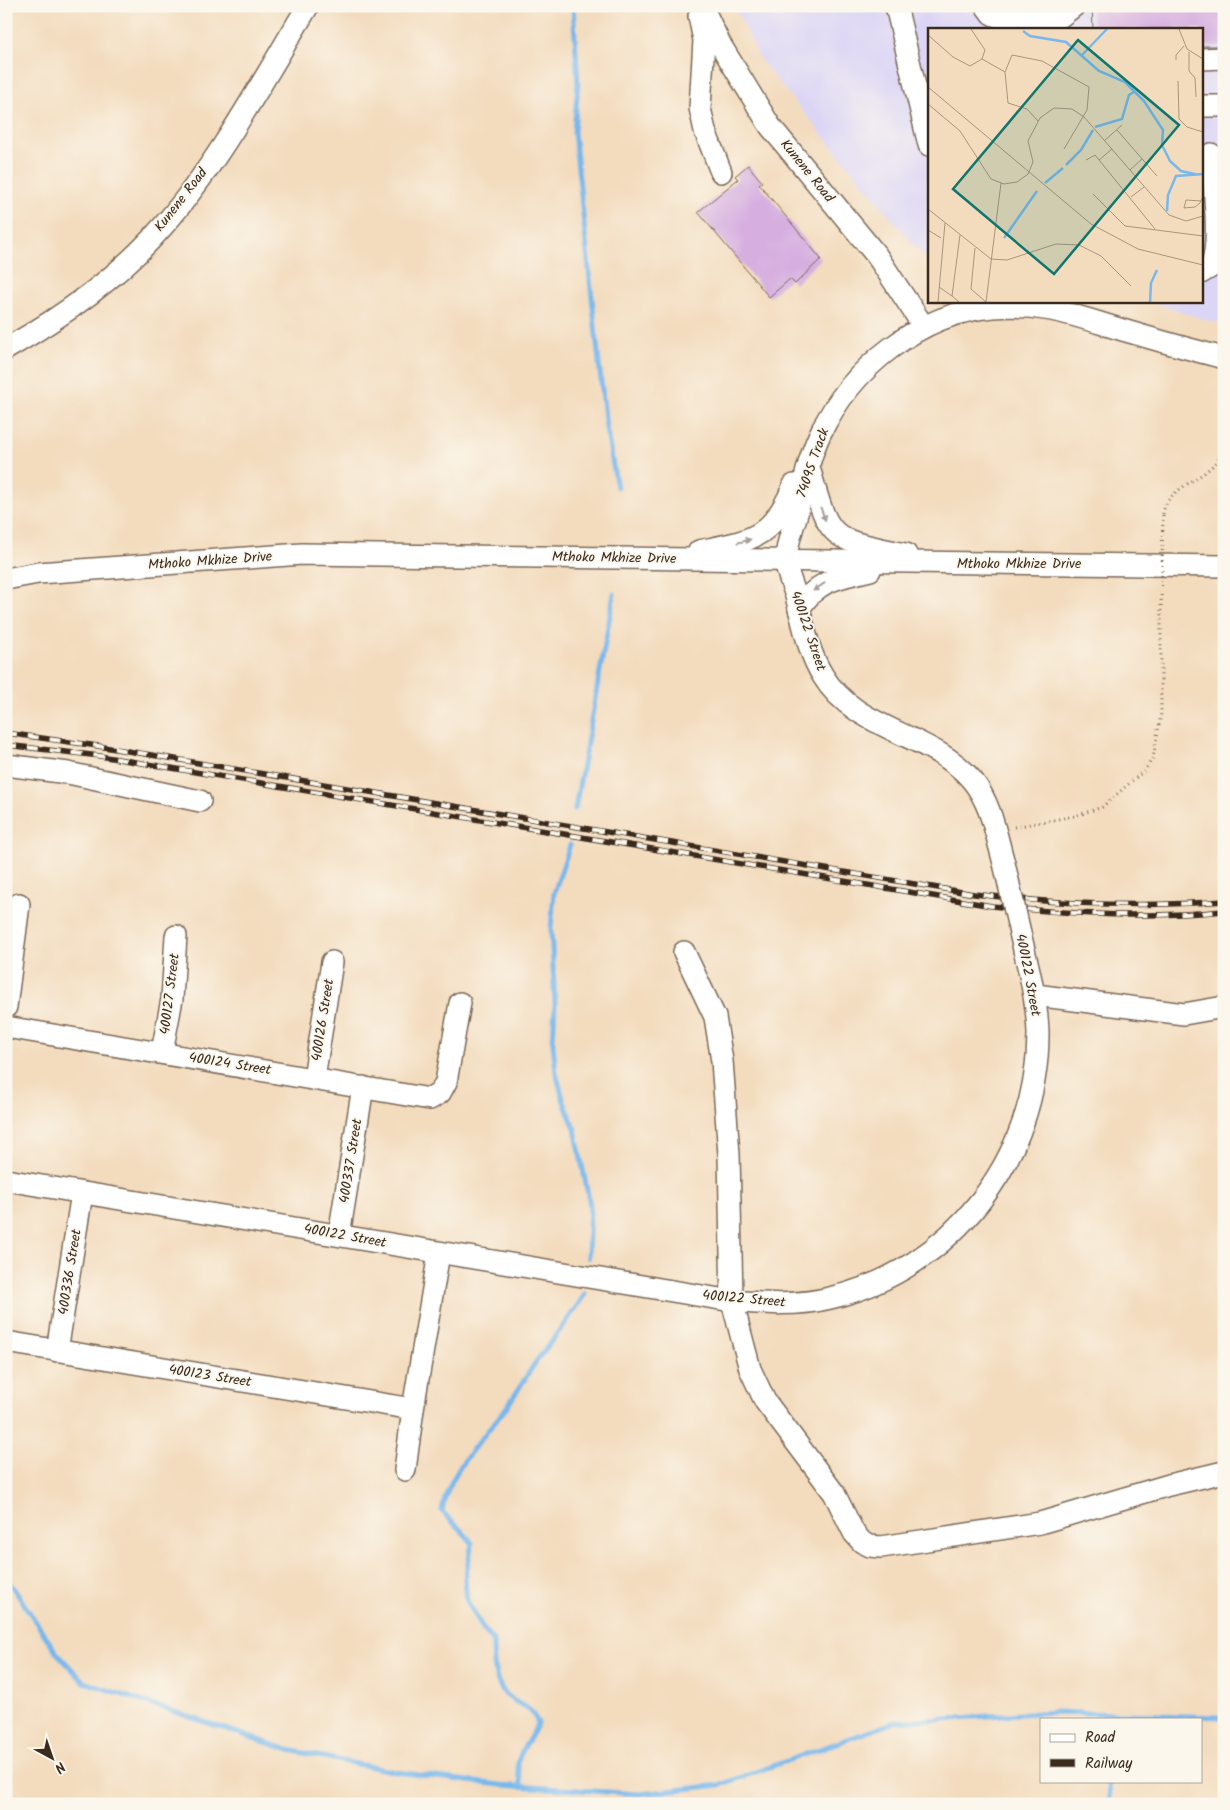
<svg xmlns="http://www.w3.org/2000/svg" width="1230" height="1810" viewBox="0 0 1230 1810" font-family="Kalam,sans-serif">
  <rect width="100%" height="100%" fill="#fbf7ec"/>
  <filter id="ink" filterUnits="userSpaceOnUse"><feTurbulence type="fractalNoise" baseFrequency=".02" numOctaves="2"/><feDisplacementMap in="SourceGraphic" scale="10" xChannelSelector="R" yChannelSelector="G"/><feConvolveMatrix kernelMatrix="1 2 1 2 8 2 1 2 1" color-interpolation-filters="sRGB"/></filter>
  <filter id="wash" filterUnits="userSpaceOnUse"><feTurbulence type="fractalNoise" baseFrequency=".0096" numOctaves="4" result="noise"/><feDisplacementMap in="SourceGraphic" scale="20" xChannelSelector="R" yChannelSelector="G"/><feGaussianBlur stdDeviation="1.12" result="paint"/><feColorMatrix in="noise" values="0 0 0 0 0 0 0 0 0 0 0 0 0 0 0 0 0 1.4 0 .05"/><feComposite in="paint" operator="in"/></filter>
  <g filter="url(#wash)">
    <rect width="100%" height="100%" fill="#f3dbbd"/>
    <polygon fill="#dcd6f6" points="734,6 1224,6 1224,322 1212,322 1148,301 1201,301 1201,29 929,29 929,263 761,61"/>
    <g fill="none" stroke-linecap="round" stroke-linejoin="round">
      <g stroke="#78b8ec" stroke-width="5">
        <polyline points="573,6 578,84 574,132 606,427 617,487"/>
        <polyline points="575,809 614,594"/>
        <polyline points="570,845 554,893 551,929 555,1005 553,1044 556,1073 564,1102 575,1129 590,1205 588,1258"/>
        <polyline points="6,1577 56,1652 84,1682 289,1750 396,1772 500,1785 640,1794 720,1785 895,1722 1053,1712 1224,1717"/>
        <polyline points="1109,1781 1110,1804"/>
        <path d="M 521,1786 C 521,1779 519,1773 518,1766 C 517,1754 533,1736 538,1723 C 529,1706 528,1710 513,1700 C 493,1688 493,1661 493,1640 L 484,1630 L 467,1601 L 465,1579 L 472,1543 C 463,1530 452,1523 442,1511 C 448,1471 483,1439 506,1408 C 518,1391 528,1373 540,1356 C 556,1336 571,1316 585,1294"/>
      </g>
    </g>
    <g id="blocks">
      <g fill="#d6aee0">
        <polygon points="1092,6 1224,6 1224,46 1201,46 1201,29 1093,29"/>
        <polygon points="748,165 762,182 759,184 821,259 795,284 790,279 769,297 698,212 738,179 735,176"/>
      </g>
    </g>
  </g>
  <g filter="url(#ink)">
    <use href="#blocks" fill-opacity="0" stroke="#7b6856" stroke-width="1"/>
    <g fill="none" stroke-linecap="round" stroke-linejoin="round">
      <defs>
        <g id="minor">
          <polyline points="702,6 720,44 770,126 877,256 924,327"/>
          <polyline points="896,6 929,145"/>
          <polyline points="986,6 992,14 1001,18 1060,17 1074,6"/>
          <polyline points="699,16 704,40 700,108 705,131 721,172"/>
          <polyline points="1201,59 1224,58"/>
          <polyline points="1201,106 1224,106"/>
          <path d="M 1201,273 L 1211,267 C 1222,241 1213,184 1211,154"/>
          <path d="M 6,349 C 65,315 119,277 164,225 C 219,162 264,78 308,6"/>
          <path d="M 809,467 C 830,544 830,538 906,554"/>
          <path d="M 699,551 C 752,540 772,539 794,485"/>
          <polyline points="6,579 38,573 302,554 1224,566"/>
          <path d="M 799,609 C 818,579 838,578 870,570"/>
          <polyline points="6,765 68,773 200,801"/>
          <path d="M 1004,863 C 996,835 991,803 972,780 C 932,733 856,731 823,676 C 808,652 803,623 796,596 C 793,586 787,574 786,563 C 785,549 794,524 798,510 C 803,485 809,457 820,434 C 851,368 920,313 993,307 C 1047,302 1083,319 1133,333 C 1163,342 1193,350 1224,358"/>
          <polyline points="684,952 715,1017 722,1061 729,1154 732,1301 750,1369 765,1401 834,1493 854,1533 862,1542 870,1546 881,1547 1040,1523 1169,1485 1224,1472"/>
          <polyline points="1035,995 1184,1014 1224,1007"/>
          <polyline points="6,1007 19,904"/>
          <polyline points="6,1027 430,1099 440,1093 446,1082 460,1003"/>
          <polyline points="162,1052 172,999 176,936"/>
          <polyline points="314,1078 332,962"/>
          <path d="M 6,1180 L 732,1301 C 765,1304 798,1306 830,1298 C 952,1270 1039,1157 1038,1032 C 1037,1004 1031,977 1024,950"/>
          <polyline points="339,1235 363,1087"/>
          <polyline points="6,1342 413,1409"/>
          <polyline points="57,1351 82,1193"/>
          <polyline points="405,1470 413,1409 439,1253"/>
        </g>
      </defs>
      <use href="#minor" stroke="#7b6856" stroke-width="24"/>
      <g stroke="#7b6856" stroke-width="3" stroke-dasharray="1 4" stroke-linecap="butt">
        <path d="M 1163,514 C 1166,484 1214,480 1224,448"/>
        <polyline points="1014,827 1075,816 1102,807 1145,770 1153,758 1161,714 1161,611"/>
      </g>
      <use href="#minor" stroke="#fff" stroke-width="21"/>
      <defs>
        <g id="rail">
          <path d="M 6,733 L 98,746 L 974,894 C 1057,904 1140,908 1224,901"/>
          <path d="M 6,745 L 100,756 L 992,906 C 1069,914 1146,919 1224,911"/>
        </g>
      </defs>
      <use href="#rail" stroke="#3b2a1e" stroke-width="5.5"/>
      <use href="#rail" stroke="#fbf7ec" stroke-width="4" stroke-dasharray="11" stroke-linecap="butt"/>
      <defs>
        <polyline id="minor-bridge" points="1004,863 1024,950"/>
      </defs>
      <use href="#minor-bridge" stroke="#7b6856" stroke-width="24" stroke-linecap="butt"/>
      <polyline stroke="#7b6856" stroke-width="3" stroke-dasharray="1 4" stroke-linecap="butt" points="1161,611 1163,514"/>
      <use href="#minor-bridge" stroke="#fff" stroke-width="21"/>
    </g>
    <defs><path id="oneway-solid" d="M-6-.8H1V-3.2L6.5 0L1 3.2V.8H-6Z" transform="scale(1.25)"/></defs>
    <g fill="#a79f9a">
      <use href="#oneway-solid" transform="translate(823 514) rotate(69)"/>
      <use href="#oneway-solid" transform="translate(744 541) rotate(-15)"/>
      <use href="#oneway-solid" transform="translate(819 587) rotate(146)"/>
    </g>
  </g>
  <g text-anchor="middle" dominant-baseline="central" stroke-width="4" stroke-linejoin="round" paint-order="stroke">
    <g font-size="14" fill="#3b2a1e" stroke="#fbf7ec">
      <text transform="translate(807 171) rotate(51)">Kunene Road</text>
      <text transform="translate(181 200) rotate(-52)">Kunene Road</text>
      <text transform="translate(813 463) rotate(-71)">74095 Track</text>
      <text transform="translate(614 558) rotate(1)">Mthoko Mkhize Drive</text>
      <text transform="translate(210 561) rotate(-4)">Mthoko Mkhize Drive</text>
      <text x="1019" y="564">Mthoko Mkhize Drive</text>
      <text transform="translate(808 631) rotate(71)">400122 Street</text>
      <text transform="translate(1028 975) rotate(79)">400122 Street</text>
      <text transform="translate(170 994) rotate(-83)">400127 Street</text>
      <text transform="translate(323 1020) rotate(-81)">400126 Street</text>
      <text transform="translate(230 1064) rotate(9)">400124 Street</text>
      <text transform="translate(351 1161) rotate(-81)">400337 Street</text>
      <text transform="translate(345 1236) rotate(10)">400122 Street</text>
      <text transform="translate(70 1272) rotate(-81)">400336 Street</text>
      <text transform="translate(744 1299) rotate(5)">400122 Street</text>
      <text transform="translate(210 1376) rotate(9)">400123 Street</text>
    </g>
  </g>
  <g transform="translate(928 28)">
    <rect width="275" height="275" fill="#f3dbbd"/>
    <path fill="none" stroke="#78b8ec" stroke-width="2.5" d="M 95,3 L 102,8 L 138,14 L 171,43 L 197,54 L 216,73 L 235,102 L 234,117 L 242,133 L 253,143 L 267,146M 154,27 L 179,1M 167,99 L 194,91 L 201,67 L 206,64M 138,137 L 153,122 L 165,102M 117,155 L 135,140M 239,183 L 240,167 L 248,148 L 275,146M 76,210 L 109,163M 222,274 L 223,255 L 229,242"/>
    <path fill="none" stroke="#a9947d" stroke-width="1" d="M 251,1 L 259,21 L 275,31M 0,7 L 25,29 L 42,38 L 54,31 L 57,22 L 43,1M 261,24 L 261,43 L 267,50 L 268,69M 54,31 L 77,44M 248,32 L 248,27 L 256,18M 250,53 L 251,91 L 259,99 L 275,104M 0,59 L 163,196 L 210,221 L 275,237M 0,76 L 32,103 L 63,151 L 76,156 L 89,154 L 100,146 L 105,134 L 100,113 L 112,90 L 126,80 L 144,81 L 156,89 L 241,187 L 258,193 L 275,188M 110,93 L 99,81 L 80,75 L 77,44 L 84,27 L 114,33 L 161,59 L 159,82 L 136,121M 189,102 L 229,148M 176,113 L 194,97M 158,132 L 167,127 L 227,201M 171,132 L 184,121M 202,142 L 214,131M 165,166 L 197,198 L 275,208M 203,169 L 216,159M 273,173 L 258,172 L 256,180 L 267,179 L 272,175 L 275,169M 0,181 L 63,231 L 79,232 L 128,216 L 151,217 L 173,228 L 203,258M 0,202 L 13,210M 47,220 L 43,261 L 58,274M 11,259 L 24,268M 10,274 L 17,195M 31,274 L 24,268 L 32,207M 58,274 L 73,155"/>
    <path fill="#0f766e" fill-opacity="0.15" stroke="#0f766e" stroke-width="2.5" d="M 150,12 L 251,97 L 126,246 L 25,161 Z"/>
    <rect width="275" height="275" fill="none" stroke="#3b2a1e" stroke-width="2.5"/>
  </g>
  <rect width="1230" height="1810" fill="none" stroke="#fbf7ec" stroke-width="25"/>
  <rect x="1040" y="1718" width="162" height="65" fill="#fbf7ec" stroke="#aea59a"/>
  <rect x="1050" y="1734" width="25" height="8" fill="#ffffff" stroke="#aea59a"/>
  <text x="1085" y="1742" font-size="15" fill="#3b2a1e">Road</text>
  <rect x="1050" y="1759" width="25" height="8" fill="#3b2a1e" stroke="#aea59a"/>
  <text x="1085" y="1768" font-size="15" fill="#3b2a1e">Railway</text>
  <g transform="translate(52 1758) rotate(140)" stroke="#fbf7ec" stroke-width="4" paint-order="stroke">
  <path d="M0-4L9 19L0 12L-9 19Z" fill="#3b2a1e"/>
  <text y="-8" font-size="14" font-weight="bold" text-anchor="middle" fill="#3b2a1e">N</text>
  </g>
</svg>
